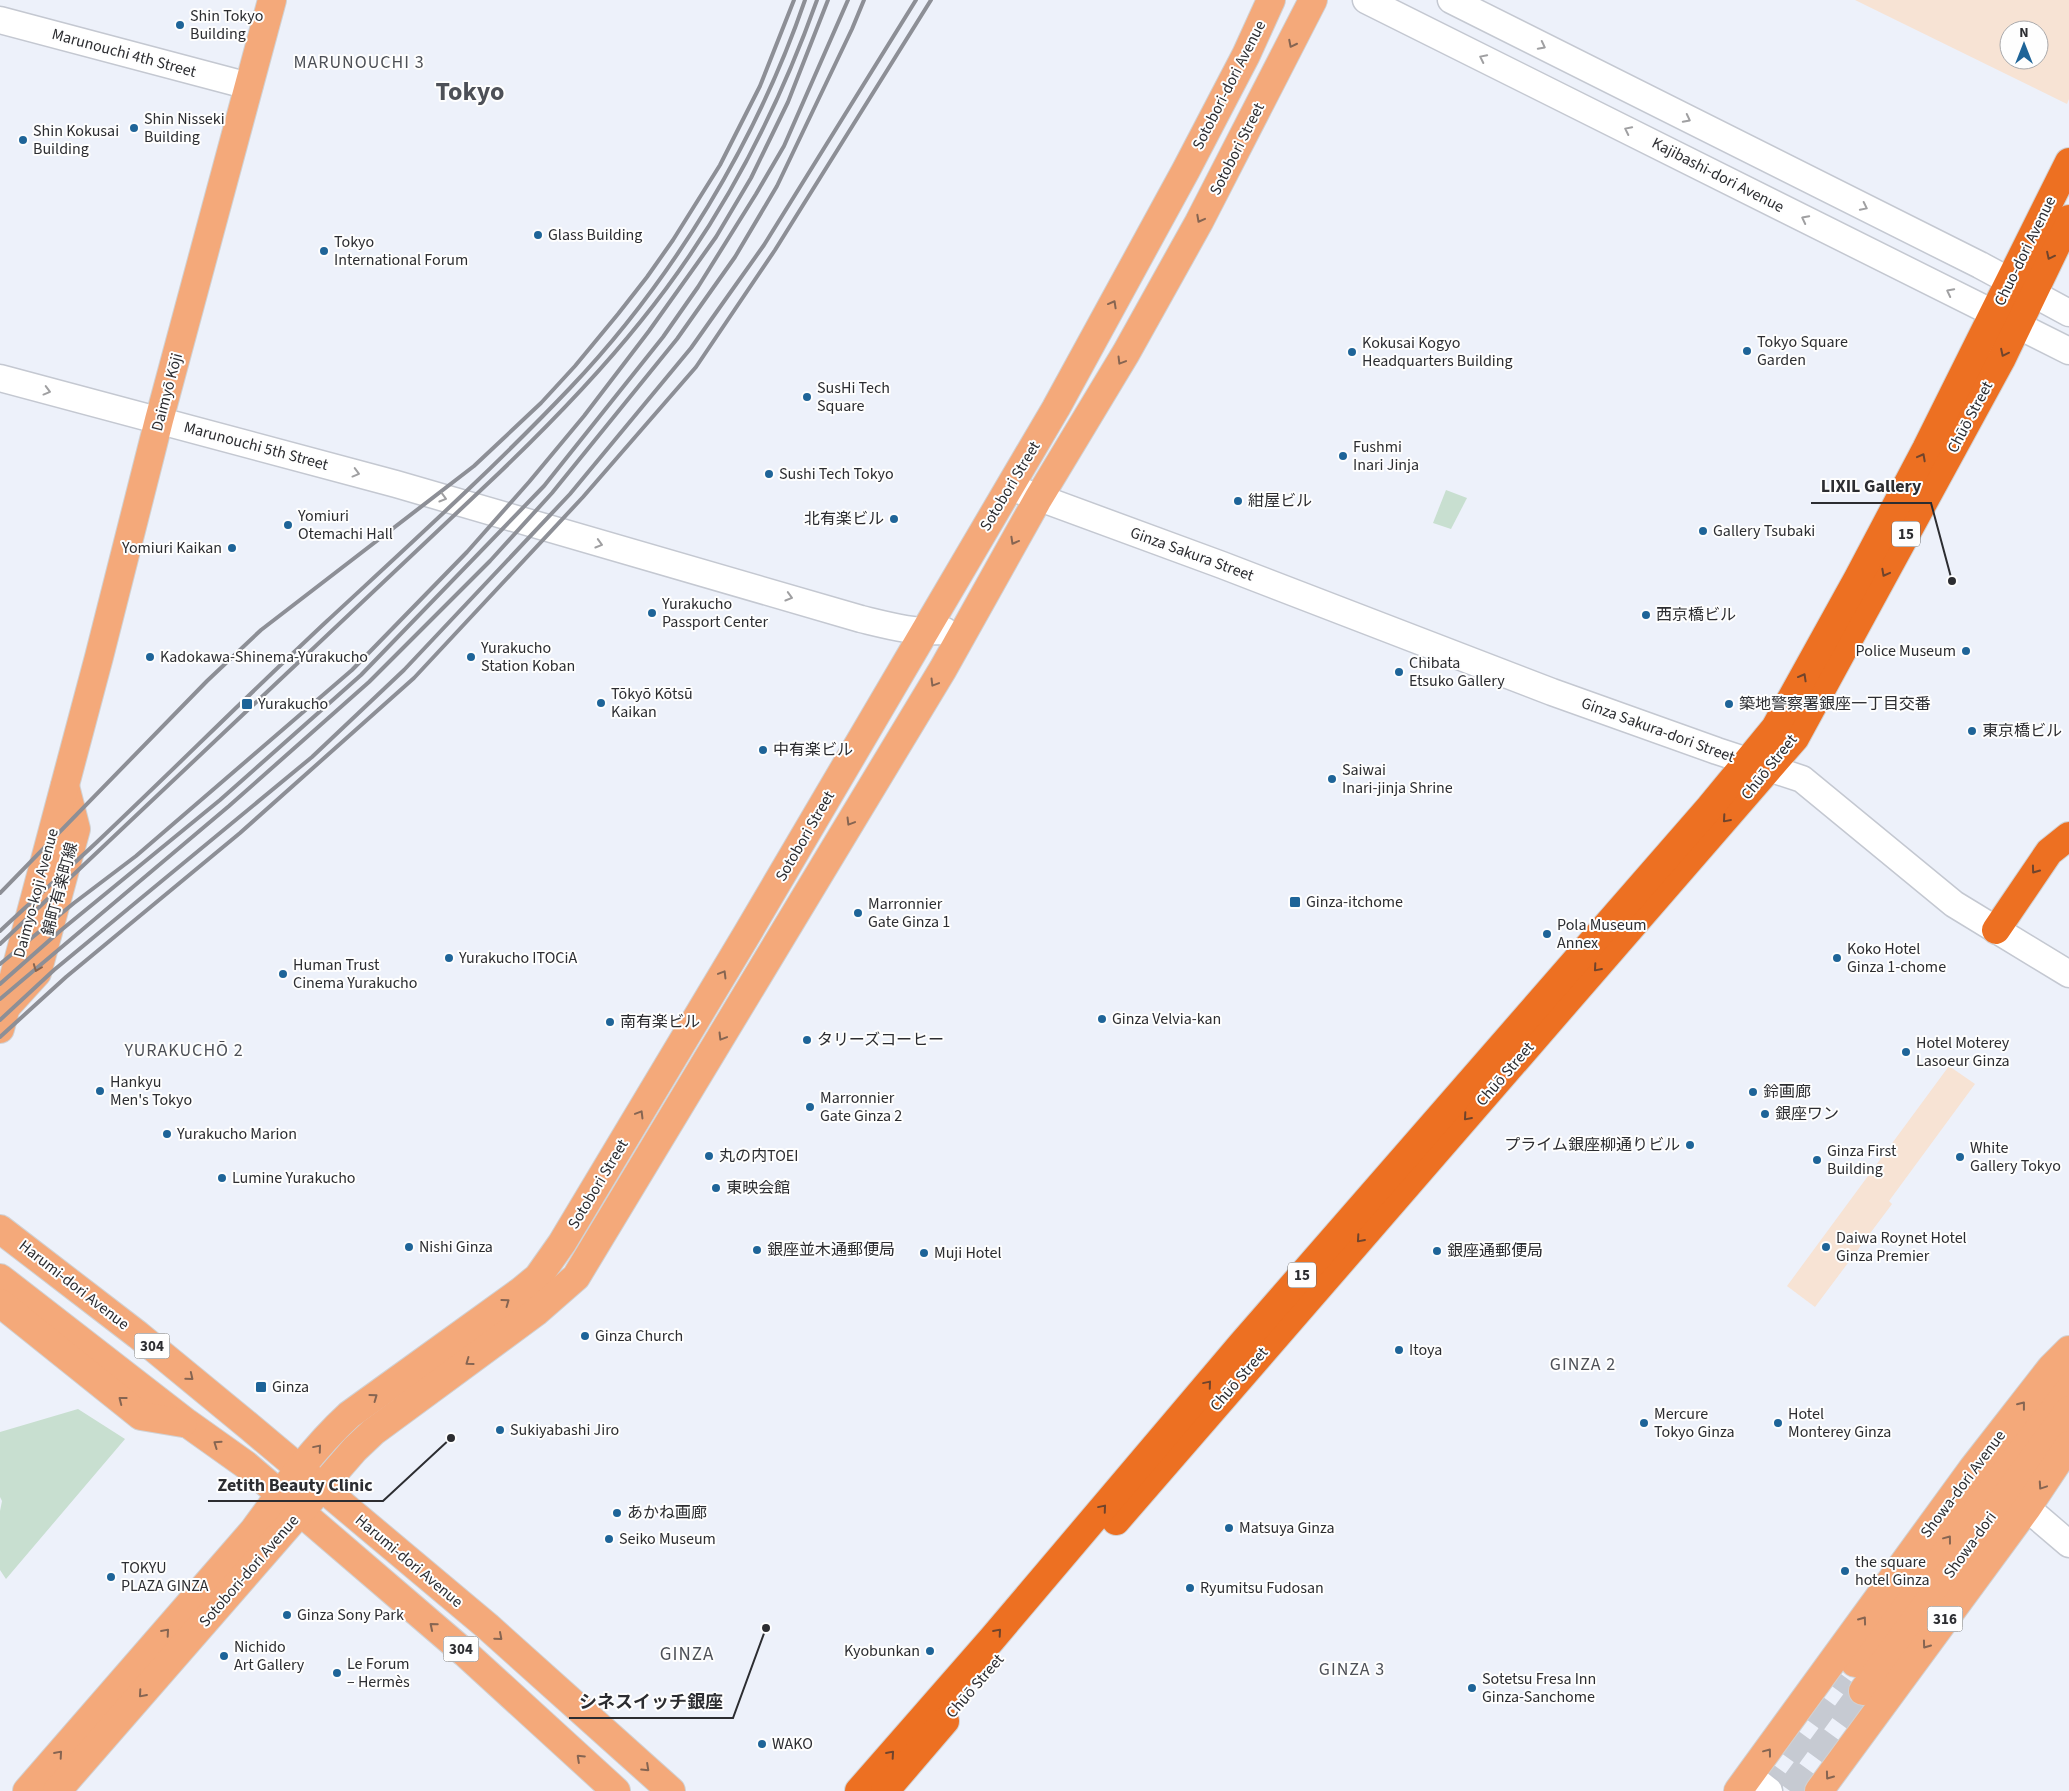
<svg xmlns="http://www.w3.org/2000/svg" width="2069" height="1791" viewBox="0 0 2069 1791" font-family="'Source Sans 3','Noto Sans JP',sans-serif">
  <rect width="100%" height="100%" fill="#edf1fa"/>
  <g fill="#f7e3d4" fill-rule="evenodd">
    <path d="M 1855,0 L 2069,0 L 2069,99 L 2067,104 ZM 2009,30 L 2039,30 L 2039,60 L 2009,60 Z"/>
    <polygon points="1949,1066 1975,1084 1889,1201 1892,1204 1815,1307 1787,1286"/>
  </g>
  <g fill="#c8dfd0">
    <polygon points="1446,490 1467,498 1451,529 1433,523"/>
    <polygon points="78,1409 125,1439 6,1579 0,1570 0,1511 2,1501 0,1497 0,1432"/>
  </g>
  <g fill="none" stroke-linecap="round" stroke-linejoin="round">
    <g stroke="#c6cad2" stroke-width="28" stroke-dasharray="28 14" stroke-linecap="butt">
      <polyline points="1762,1791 1845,1677"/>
      <polyline points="1790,1791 1863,1691"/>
    </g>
    <defs>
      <g id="minor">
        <polyline points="1366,0 2069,351"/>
        <polyline points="1451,0 1980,265 2069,313"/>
        <polyline points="0,20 249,86"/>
        <path d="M 0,378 L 396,484 L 861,619 C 890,626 915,633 945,631"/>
        <polyline points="1010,487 1222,565 1552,692 1717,751 1802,779 1954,904 2069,974"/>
        <polyline points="2027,1508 2069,1544"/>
        <polyline points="1750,1776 1769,1791"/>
      </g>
      <g id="major">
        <polyline points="8,1005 37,973 76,829 65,786"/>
        <polyline points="0,1029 99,657 159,420 272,0"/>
        <polyline points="0,1229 138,1335 251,1428 487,1626 671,1791"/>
        <polyline points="0,1278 187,1423 246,1465 465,1653 616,1791"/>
        <polyline points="0,1303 141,1416 183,1423"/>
        <polyline points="1855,1663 2069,1373"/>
        <polyline points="1863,1691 2069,1410"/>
        <path d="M 27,1791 L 254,1530 C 283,1490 313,1448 349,1415 L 521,1291 L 538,1277 L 562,1243 L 747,934 L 1056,408 L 1186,170 L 1246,55 L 1271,0"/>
        <polyline points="57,1791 355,1449 373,1432 536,1312 576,1277 943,669 1038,499 1126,353 1199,222 1313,0"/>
        <polyline points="1738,1791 1973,1468 2051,1368 2069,1350"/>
        <polyline points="1819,1791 2027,1508 2069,1445"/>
      </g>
      <g id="highway">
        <polyline points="1996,930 2049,852 2069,836"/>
        <polyline points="1116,1521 1795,738 2002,358 2069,219"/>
        <polyline points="859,1791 992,1639 1241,1345 1710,807 1775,728 1858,578 1926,449 2069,162"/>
        <polyline points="885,1791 945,1721"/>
      </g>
    </defs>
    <use href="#minor" stroke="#c4c8d1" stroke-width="29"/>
    <use href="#major" stroke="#d1d1d2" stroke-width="30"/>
    <use href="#highway" stroke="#d1d1d2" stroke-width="30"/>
    <use href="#minor" stroke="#fff" stroke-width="26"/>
    <use href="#major" stroke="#f4a97a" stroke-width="28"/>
    <use href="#highway" stroke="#ed7022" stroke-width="28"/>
    <g stroke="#8d8f96" stroke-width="4">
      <polyline points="0,893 207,681 261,630 474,466 541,403 575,366 618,314 647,277 673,240 720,165 760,86 794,0"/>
      <path d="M 0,931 C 32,901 65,872 97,842 C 174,769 249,694 327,621 C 409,545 493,469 570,388 C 673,280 757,140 805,0"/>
      <path d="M 0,944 L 499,473 C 549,425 597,376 641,321 C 718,226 776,115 817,0"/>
      <polyline points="0,964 74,903 136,856 352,670 467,552 529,482 584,416 649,331 716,237 751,178 788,102 828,0"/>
      <polyline points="0,984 60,931 220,800 361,675 544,486 663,337 698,287 756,194 784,146 848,0"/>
      <polyline points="0,999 229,806 369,682 490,561 552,493 677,339 735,257 777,186 852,29 864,0"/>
      <polyline points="0,1020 54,970 312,757 404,670 570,494 691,348 764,245 916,0"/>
      <polyline points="0,1037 66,977 240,833 414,678 583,497 696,367 775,250 931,0"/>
    </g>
  </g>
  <defs><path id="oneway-chevron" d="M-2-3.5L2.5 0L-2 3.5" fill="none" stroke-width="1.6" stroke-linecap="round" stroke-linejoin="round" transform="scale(1.25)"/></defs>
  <g stroke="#866552">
    <use href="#oneway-chevron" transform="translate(1292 44) rotate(117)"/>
    <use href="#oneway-chevron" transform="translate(1200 219) rotate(118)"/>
    <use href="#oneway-chevron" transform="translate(1113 304) rotate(-61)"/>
    <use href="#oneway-chevron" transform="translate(1121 361) rotate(121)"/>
    <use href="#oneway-chevron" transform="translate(1014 541) rotate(119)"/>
    <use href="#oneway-chevron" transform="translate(934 683) rotate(121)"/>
    <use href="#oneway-chevron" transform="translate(850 822) rotate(121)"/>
    <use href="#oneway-chevron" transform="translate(37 968) rotate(111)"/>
    <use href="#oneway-chevron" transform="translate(723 974) rotate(-59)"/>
    <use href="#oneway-chevron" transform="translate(722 1037) rotate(121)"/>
    <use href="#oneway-chevron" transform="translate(640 1114) rotate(-59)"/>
    <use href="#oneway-chevron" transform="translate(506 1302) rotate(-36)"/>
    <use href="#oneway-chevron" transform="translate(469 1362) rotate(144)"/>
    <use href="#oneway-chevron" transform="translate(190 1377) rotate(39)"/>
    <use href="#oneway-chevron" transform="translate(374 1397) rotate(-36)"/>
    <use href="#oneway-chevron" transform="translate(122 1400) rotate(-142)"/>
    <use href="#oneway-chevron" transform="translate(2022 1405) rotate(-52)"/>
    <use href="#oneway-chevron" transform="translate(217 1444) rotate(-145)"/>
    <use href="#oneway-chevron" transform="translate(318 1448) rotate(-50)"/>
    <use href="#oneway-chevron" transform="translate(2042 1486) rotate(124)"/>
    <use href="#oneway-chevron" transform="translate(1948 1539) rotate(-53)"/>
    <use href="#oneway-chevron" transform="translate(1863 1620) rotate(-54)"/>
    <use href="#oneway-chevron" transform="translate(433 1626) rotate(-140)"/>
    <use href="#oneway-chevron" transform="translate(166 1632) rotate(-49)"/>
    <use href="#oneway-chevron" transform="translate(499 1637) rotate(41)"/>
    <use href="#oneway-chevron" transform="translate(1926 1645) rotate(126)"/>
    <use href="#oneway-chevron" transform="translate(142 1694) rotate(131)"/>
    <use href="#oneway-chevron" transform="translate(1768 1752) rotate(-53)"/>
    <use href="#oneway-chevron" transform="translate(59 1754) rotate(-49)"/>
    <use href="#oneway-chevron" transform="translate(580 1758) rotate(-137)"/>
    <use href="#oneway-chevron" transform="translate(646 1768) rotate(43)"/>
    <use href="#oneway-chevron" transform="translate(1829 1776) rotate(126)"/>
  </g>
  <g stroke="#a0a0a2">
    <use href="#oneway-chevron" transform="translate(1542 46) rotate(27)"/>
    <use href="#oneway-chevron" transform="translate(1483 58) rotate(-154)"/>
    <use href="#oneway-chevron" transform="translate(1687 119) rotate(27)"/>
    <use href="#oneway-chevron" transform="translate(1628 130) rotate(-154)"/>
    <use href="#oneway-chevron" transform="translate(1864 207) rotate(26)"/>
    <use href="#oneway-chevron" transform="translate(1805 219) rotate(-153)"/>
    <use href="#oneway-chevron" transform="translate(1950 292) rotate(-153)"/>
    <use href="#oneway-chevron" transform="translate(47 391) rotate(15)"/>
    <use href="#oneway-chevron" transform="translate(356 473) rotate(15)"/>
    <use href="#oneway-chevron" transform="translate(443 498) rotate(16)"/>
    <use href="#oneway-chevron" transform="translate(599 544) rotate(16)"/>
    <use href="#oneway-chevron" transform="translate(789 597) rotate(16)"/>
  </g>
  <g stroke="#70442c">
    <use href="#oneway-chevron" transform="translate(2050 256) rotate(116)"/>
    <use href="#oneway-chevron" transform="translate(2004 353) rotate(116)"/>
    <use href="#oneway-chevron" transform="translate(1922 457) rotate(-62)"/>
    <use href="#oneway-chevron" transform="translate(1885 573) rotate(118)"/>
    <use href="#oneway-chevron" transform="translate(1803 677) rotate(-61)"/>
    <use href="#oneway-chevron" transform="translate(1726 819) rotate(131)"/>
    <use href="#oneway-chevron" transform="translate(2035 870) rotate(126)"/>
    <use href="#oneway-chevron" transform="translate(1597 968) rotate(131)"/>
    <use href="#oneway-chevron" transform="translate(1467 1117) rotate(131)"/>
    <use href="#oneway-chevron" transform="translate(1360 1239) rotate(131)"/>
    <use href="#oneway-chevron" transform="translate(1208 1384) rotate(-50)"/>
    <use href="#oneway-chevron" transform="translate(1103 1508) rotate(-50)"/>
    <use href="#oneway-chevron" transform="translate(998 1632) rotate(-49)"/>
    <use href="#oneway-chevron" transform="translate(891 1754) rotate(-49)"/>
  </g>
  <g fill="#1e6498" stroke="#fefefe" stroke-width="2">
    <circle cx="180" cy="25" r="5"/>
    <circle cx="134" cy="128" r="5"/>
    <circle cx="23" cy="140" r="5"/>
    <circle cx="538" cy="235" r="5"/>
    <circle cx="324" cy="251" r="5"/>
    <circle cx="1747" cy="351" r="5"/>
    <circle cx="1352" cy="352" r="5"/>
    <circle cx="807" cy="397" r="5"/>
    <circle cx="1343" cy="456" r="5"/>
    <circle cx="769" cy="474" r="5"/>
    <circle cx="1238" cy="501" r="5"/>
    <circle cx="894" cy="519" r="5"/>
    <circle cx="288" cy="525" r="5"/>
    <circle cx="1703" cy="531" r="5"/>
    <circle cx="232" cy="548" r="5"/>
    <circle cx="652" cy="613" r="5"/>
    <circle cx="1646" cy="615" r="5"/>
    <circle cx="1966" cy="651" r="5"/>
    <circle cx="150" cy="657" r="5"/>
    <circle cx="471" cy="657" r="5"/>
    <circle cx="1399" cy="672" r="5"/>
    <circle cx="601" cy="703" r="5"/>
    <rect x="241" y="698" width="12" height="12" rx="2.5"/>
    <circle cx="1729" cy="704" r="5"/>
    <circle cx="1972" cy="731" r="5"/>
    <circle cx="763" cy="750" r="5"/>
    <circle cx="1332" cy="779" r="5"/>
    <rect x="1289" y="896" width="12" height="12" rx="2.5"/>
    <circle cx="858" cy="913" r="5"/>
    <circle cx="1547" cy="934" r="5"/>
    <circle cx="449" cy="958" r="5"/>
    <circle cx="1837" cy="958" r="5"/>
    <circle cx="283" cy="974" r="5"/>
    <circle cx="1102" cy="1019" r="5"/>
    <circle cx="610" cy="1022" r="5"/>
    <circle cx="807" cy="1040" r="5"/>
    <circle cx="1906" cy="1052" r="5"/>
    <circle cx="100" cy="1091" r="5"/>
    <circle cx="1753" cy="1092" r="5"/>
    <circle cx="810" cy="1107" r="5"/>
    <circle cx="1765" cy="1114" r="5"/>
    <circle cx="167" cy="1134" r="5"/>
    <circle cx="1690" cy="1145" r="5"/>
    <circle cx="709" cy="1156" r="5"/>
    <circle cx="1960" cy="1157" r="5"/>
    <circle cx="1817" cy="1160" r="5"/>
    <circle cx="222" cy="1178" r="5"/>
    <circle cx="716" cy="1188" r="5"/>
    <circle cx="409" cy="1247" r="5"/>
    <circle cx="1826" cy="1247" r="5"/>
    <circle cx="757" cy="1250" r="5"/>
    <circle cx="1437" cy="1251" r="5"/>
    <circle cx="924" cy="1253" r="5"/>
    <circle cx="585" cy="1336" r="5"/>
    <circle cx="1399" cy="1350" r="5"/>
    <rect x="255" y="1381" width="12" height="12" rx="2.5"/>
    <circle cx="1644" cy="1423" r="5"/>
    <circle cx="1778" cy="1423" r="5"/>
    <circle cx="500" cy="1430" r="5"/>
    <circle cx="617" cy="1513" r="5"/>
    <circle cx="1229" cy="1528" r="5"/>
    <circle cx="609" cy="1539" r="5"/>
    <circle cx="1845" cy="1571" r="5"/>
    <circle cx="111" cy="1577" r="5"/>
    <circle cx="1190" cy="1588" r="5"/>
    <circle cx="287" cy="1615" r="5"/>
    <circle cx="930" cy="1651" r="5"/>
    <circle cx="224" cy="1656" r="5"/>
    <circle cx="337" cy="1673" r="5"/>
    <circle cx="1472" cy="1688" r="5"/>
    <circle cx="762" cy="1744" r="5"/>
  </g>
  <g text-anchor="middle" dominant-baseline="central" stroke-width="4" stroke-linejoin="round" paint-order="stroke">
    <g fill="#fefefe" stroke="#6b6c6e" stroke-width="1">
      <rect x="1892" y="521.5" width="28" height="25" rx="4"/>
      <rect x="1288" y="1262.5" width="28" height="25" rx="4"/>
      <rect x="134.5" y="1333.5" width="35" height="25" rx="4"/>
      <rect x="1927.5" y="1606.5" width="35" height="25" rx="4"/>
      <rect x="443.5" y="1636.5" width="35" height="25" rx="4"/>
    </g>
    <g font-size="15" font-weight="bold" fill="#2c2d31">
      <text x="1906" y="534">15</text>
      <text x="1302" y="1275">15</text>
      <text x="152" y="1346">304</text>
      <text x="1945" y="1619">316</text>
      <text x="461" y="1649">304</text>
    </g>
    <g font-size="16" fill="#2c2d31" stroke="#fefefe" text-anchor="start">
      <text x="190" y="16">Shin Tokyo<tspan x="190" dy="18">Building</tspan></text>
      <text x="144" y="119">Shin Nisseki<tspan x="144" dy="18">Building</tspan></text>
      <text x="33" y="131">Shin Kokusai<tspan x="33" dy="18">Building</tspan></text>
      <text x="548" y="235">Glass Building</text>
      <text x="334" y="242">Tokyo<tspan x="334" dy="18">International Forum</tspan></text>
      <text x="1757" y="342">Tokyo Square<tspan x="1757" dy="18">Garden</tspan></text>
      <text x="1362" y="343">Kokusai Kogyo<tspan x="1362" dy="18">Headquarters Building</tspan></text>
      <text x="817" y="388">SusHi Tech<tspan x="817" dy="18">Square</tspan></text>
      <text x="1353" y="447">Fushmi<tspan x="1353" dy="18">Inari Jinja</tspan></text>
      <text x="779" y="474">Sushi Tech Tokyo</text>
      <text x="1248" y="501">紺屋ビル</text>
      <text x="298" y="516">Yomiuri<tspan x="298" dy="18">Otemachi Hall</tspan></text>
      <text x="884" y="519" text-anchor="end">北有楽ビル</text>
      <text x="1713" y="531">Gallery Tsubaki</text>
      <text x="222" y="548" text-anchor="end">Yomiuri Kaikan</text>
      <text x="662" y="604">Yurakucho<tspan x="662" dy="18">Passport Center</tspan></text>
      <text x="1656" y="615">西京橋ビル</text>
      <text x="481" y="648">Yurakucho<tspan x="481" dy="18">Station Koban</tspan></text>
      <text x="1956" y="651" text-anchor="end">Police Museum</text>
      <text x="160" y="657">Kadokawa-Shinema-Yurakucho</text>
      <text x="1409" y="663">Chibata<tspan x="1409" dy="18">Etsuko Gallery</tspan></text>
      <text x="611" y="694">Tōkyō Kōtsū<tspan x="611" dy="18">Kaikan</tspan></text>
      <text x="258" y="704">Yurakucho</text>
      <text x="1739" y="704">築地警察署銀座一丁目交番</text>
      <text x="1982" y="731">東京橋ビル</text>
      <text x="773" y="750">中有楽ビル</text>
      <text x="1342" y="770">Saiwai<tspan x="1342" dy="18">Inari-jinja Shrine</tspan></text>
      <text x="1306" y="902">Ginza-itchome</text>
      <text x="868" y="904">Marronnier<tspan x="868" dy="18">Gate Ginza 1</tspan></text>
      <text x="1557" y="925">Pola Museum<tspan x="1557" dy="18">Annex</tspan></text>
      <text x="1847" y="949">Koko Hotel<tspan x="1847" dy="18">Ginza 1-chome</tspan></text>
      <text x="459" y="958">Yurakucho ITOCiA</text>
      <text x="293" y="965">Human Trust<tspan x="293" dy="18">Cinema Yurakucho</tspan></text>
      <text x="1112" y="1019">Ginza Velvia-kan</text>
      <text x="620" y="1022">南有楽ビル</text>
      <text x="817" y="1040">タリーズコーヒー</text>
      <text x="1916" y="1043">Hotel Moterey<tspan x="1916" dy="18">Lasoeur Ginza</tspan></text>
      <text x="110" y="1082">Hankyu<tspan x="110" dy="18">Men's Tokyo</tspan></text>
      <text x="1763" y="1092">鈴画廊</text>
      <text x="820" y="1098">Marronnier<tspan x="820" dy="18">Gate Ginza 2</tspan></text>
      <text x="1775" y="1114">銀座ワン</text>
      <text x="177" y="1134">Yurakucho Marion</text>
      <text x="1680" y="1145" text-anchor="end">プライム銀座柳通りビル</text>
      <text x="1970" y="1148">White<tspan x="1970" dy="18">Gallery Tokyo</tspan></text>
      <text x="1827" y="1151">Ginza First<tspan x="1827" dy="18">Building</tspan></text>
      <text x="719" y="1156">丸の内TOEI</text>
      <text x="232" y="1178">Lumine Yurakucho</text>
      <text x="726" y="1188">東映会館</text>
      <text x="1836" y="1238">Daiwa Roynet Hotel<tspan x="1836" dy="18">Ginza Premier</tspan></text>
      <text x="419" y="1247">Nishi Ginza</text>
      <text x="767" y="1250">銀座並木通郵便局</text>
      <text x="1447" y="1251">銀座通郵便局</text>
      <text x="934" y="1253">Muji Hotel</text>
      <text x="595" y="1336">Ginza Church</text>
      <text x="1409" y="1350">Itoya</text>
      <text x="272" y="1387">Ginza</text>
      <text x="1654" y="1414">Mercure<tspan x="1654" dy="18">Tokyo Ginza</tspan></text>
      <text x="1788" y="1414">Hotel<tspan x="1788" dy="18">Monterey Ginza</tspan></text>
      <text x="510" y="1430">Sukiyabashi Jiro</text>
      <text x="627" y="1513">あかね画廊</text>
      <text x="1239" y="1528">Matsuya Ginza</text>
      <text x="619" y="1539">Seiko Museum</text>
      <text x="1855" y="1562">the square<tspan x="1855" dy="18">hotel Ginza</tspan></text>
      <text x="121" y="1568">TOKYU<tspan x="121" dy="18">PLAZA GINZA</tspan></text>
      <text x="1200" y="1588">Ryumitsu Fudosan</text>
      <text x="297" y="1615">Ginza Sony Park</text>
      <text x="234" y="1647">Nichido<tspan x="234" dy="18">Art Gallery</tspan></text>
      <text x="920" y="1651" text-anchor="end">Kyobunkan</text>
      <text x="347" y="1664">Le Forum<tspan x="347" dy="18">– Hermès</tspan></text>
      <text x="1482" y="1679">Sotetsu Fresa Inn<tspan x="1482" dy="18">Ginza-Sanchome</tspan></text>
      <text x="772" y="1744">WAKO</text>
    </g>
    <g font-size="16" fill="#2c2d31" stroke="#fefefe">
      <text transform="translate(124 53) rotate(15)">Marunouchi 4th Street</text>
      <text transform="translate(1229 85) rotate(-63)">Sotobori-dori Avenue</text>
      <text transform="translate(1237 149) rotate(-63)">Sotobori Street</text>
      <text transform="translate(1718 175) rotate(27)">Kajibashi-dori Avenue</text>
      <text transform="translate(2025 251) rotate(-64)">Chuo-dori Avenue</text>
      <text transform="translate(167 392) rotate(-75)">Daimyō Kōji</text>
      <text transform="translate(1970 417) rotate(-62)">Chūō Street</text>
      <text transform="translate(256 446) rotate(15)">Marunouchi 5th Street</text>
      <text transform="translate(1010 486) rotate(-59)">Sotobori Street</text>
      <text transform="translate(1192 554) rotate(20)">Ginza Sakura Street</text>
      <text transform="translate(1658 730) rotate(20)">Ginza Sakura-dori Street</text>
      <text transform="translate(1769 767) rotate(-51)">Chūō Street</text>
      <text transform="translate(805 836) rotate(-60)">Sotobori Street</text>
      <text transform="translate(60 889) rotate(-75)">錦町有楽町線</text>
      <text transform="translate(36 893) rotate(-75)">Daimyo-koji Avenue</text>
      <text transform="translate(1505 1074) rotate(-49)">Chūō Street</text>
      <text transform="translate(598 1184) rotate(-59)">Sotobori Street</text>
      <text transform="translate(74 1285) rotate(38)">Harumi-dori Avenue</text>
      <text transform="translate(1239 1379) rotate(-49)">Chūō Street</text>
      <text transform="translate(1963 1484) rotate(-53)">Showa-dori Avenue</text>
      <text transform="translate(1970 1545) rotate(-54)">Showa-dori</text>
      <text transform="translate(409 1561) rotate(40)">Harumi-dori Avenue</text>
      <text transform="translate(249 1571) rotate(-49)">Sotobori-dori Avenue</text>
      <text transform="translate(975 1686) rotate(-49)">Chūō Street</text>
    </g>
    <g font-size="18" letter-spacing="1" fill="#4d5057" stroke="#fefefe">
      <text x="359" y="62">MARUNOUCHI 3</text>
      <text x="184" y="1050">YURAKUCHŌ 2</text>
      <text x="1583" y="1364">GINZA 2</text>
      <text x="1352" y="1669">GINZA 3</text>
    </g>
    <g font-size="19" letter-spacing="1" fill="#4d5057" stroke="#fefefe">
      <text x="687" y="1654">GINZA</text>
    </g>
    <g font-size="26" font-weight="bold" fill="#4d5057" stroke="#fefefe">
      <text x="470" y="91">Tokyo</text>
    </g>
  </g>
  <path fill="none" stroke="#2c2d31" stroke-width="2" d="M1952 581L1931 503H1811M451 1438L383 1501H208M766 1628L733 1718H569"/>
  <g fill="#2c2d31" stroke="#fefefe" stroke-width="2">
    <circle cx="1952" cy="581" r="5"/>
    <circle cx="451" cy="1438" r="5"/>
    <circle cx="766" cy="1628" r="5"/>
  </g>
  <g font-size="18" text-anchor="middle" font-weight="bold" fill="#2c2d31" stroke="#fefefe" stroke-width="4" stroke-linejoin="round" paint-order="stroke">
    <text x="1871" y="492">LIXIL Gallery</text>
    <text x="295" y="1491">Zetith Beauty Clinic</text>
    <text x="651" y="1708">シネスイッチ銀座</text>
  </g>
  <g transform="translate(2024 45)"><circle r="24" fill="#fefefe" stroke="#aaaaac"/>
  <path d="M0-4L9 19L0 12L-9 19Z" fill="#1e6498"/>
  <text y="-8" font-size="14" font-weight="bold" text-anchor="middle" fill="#2c2d31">N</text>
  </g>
</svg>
